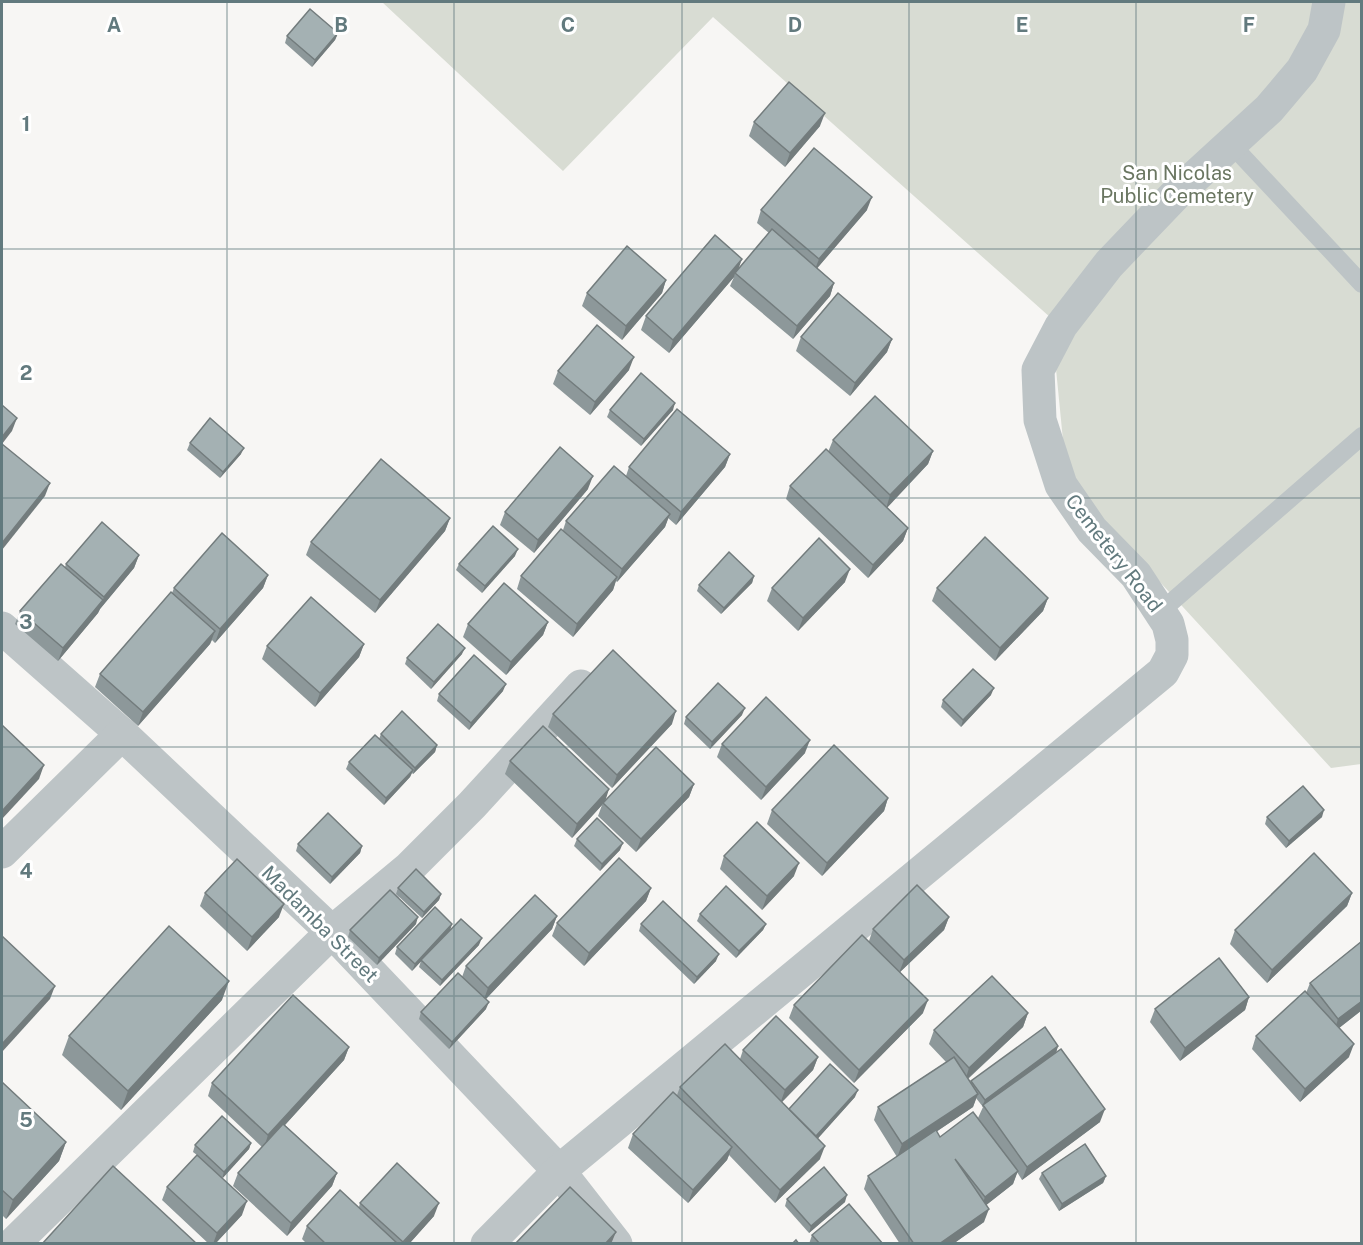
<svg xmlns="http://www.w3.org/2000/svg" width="1363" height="1245" viewBox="0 0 1363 1245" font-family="'Public Sans',sans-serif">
  <rect width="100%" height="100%" fill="#f7f6f4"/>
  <polygon fill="#d8dcd3" points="382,2 1361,2 1361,764 1331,768 1067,481 1051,318 713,17 563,171"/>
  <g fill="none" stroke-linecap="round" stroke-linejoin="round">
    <g stroke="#bdc4c6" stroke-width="18">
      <polyline points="1230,143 1362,284"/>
      <polyline points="1160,612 1362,436"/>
    </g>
    <g stroke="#bdc4c6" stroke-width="33">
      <polyline points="2,628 122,734 332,932 559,1171 616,1244"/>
      <polyline points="2,852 122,734"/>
      <polyline points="13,1244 332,932 409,868 472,805 581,686"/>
      <polyline points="487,1244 559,1171 1163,672 1172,655 1172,640 1168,624 1136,575 1092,530 1061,485 1040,420 1038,370 1061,326 1109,264 1175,195 1269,109 1302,70 1324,30 1329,2"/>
    </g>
  </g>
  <g fill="#8d989a" fill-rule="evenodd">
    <polygon points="338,33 335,40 312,67 285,43 287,36"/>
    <polygon points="754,122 820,126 785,167 749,136"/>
    <polygon points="761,210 867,210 817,268 834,283 830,296 793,339 730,286 734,277 669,353 641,330 646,316 739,268 769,233 757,223"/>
    <polygon points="666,280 662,293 622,340 582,306 587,293"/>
    <polygon points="801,337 892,339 887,352 850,396 796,351"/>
    <polygon points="629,370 590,415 553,384 558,371"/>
    <polygon points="610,410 673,410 641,446 607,417"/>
    <polygon points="833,440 933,451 928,464 887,507 908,528 903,541 868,578 786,499 790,486 828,452"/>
    <polygon points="190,443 241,454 220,478 187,450"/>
    <polygon points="730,454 725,467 676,525 668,518 665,527 617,582 616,581 613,590 573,637 517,589 521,576 563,530 566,521 626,476 629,467"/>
    <polygon points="588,489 534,553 500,525 505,512"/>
    <polygon points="450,518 445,531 375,613 306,555 311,542"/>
    <polygon points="139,555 134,568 100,609 98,613 58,661 15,624 20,611 65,567 66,564"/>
    <polygon points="515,556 482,593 456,570 459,564"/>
    <polygon points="268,575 263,588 215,643 212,640 210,644 138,726 95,687 100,674 172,593 174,588"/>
    <polygon points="754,576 752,583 721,614 697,591 699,585"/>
    <polygon points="845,582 798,631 767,601 772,588"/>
    <polygon points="937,588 1048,598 1043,611 995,661 932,601"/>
    <polygon points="548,622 543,635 506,675 463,637 468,624"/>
    <polygon points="364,644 359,657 315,707 262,659 267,646"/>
    <polygon points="462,654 431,689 405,664 407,658"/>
    <polygon points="503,691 469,730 437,701 439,694"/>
    <polygon points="991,695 961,727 941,707 943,700"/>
    <polygon points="553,714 672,724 612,788 548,727"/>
    <polygon points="742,715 710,749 684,724 686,717"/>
    <polygon points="381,734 437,745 435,752 413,774 412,773 410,777 384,805 346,769 349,762 379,739"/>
    <polygon points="722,744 805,753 761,800 717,757"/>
    <polygon points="510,761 605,800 694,784 689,797 636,852 598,816 602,805 572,838 505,774"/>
    <polygon points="888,798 884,811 822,876 767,824 772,810"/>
    <polygon points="1267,817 1322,817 1286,848 1265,824"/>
    <polygon points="577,839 620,850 600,871 574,846"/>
    <polygon points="298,844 362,846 360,853 330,884 296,851"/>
    <polygon points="724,856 794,876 762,910 720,869"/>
    <polygon points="398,888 441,894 439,900 422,918 396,894"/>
    <polygon points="651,888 646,901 584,966 552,936 557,923"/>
    <polygon points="205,893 279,917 247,951 200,906"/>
    <polygon points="1352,893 1347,906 1267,983 1230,944 1235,930"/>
    <polygon points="700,914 766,924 763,930 736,958 697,921"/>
    <polygon points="557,916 552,929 486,999 486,1009 449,1049 419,1019 421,1012 462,977 466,966"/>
    <polygon points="949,917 944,930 900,972 923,1013 854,1083 789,1018 794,1005 869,941 873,929"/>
    <polygon points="416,924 377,965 348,937 350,930"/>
    <polygon points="641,924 716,961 694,984 639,931"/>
    <polygon points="450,930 479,945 440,986 419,967 421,961 412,971 395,954 397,947"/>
    <polygon points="1362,941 1362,1010 1339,1028 1349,1057 1300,1102 1252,1049 1256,1036 1306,993 1310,983"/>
    <polygon points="1249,997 1245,1010 1180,1061 1150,1022 1155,1009"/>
    <polygon points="222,1000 121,1110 62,1055 69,1036"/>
    <path d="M 1028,1013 L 1023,1027 L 968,1079 L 970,1082 L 971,1081 L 1058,1046 L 1056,1052 L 1100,1122 L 1022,1180 L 1017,1172 L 1013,1184 L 986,1205 L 984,1222 L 953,1244 L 900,1244 L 864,1189 L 868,1176 L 897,1157 L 874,1120 L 878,1107 L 946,1062 L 929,1044 L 934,1030 ZM 976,1098 L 983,1107 L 978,1118 L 991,1136 L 940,1137 L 936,1132 L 973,1107 Z"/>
    <polygon points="349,1047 344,1060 285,1125 337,1173 332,1186 287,1236 233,1186 238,1173 262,1147 208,1096 212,1083"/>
    <polygon points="743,1050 818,1057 813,1070 782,1102 789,1109 855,1097 818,1138 820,1159 775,1203 729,1155 727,1160 688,1203 628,1148 633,1134 677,1095 680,1087 740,1059"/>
    <polygon points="2,1082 66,1142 59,1161 6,1219 2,1215"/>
    <polygon points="251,1143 249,1149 222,1178 242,1215 215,1244 209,1244 162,1200 167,1187 197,1155 193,1152 195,1145"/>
    <polygon points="1042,1173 1106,1176 1103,1183 1059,1211 1039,1179"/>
    <polygon points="787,1199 845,1202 809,1233 785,1206"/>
    <polygon points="360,1203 434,1216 409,1244 307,1244 302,1239 307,1226 359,1207"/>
    <polygon points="812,1235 883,1244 809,1244"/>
  </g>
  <g fill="#737c7d">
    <polygon points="338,33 335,40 312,67 315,60"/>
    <polygon points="825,113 820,126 785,167 790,153"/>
    <polygon points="872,197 867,210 814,272 819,259"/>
    <polygon points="742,259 737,273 735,273 734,277 669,353 673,340"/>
    <polygon points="666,280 662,293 622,340 626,326"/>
    <polygon points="834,283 830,296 793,339 797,326"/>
    <polygon points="892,339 887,352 850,396 855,383"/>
    <polygon points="634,357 629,370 590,415 595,402"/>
    <polygon points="675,403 673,410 641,446 644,439"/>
    <polygon points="17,418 12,431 2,444 2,437"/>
    <polygon points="244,448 241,454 220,478 223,472"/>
    <polygon points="933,451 928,464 886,509 890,495"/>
    <polygon points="730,454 725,467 676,525 681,512"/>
    <polygon points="593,476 588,489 534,553 538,540"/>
    <polygon points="50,483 45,496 2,550 2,543"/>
    <polygon points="670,514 665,527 617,582 622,569"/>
    <polygon points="450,518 445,531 375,613 380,600"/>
    <polygon points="908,528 903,541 868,578 873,565"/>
    <polygon points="518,549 515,556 482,593 485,586"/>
    <polygon points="139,555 134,568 100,609 98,613 58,661 63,648 102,602 104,597"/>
    <polygon points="850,569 845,582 798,631 803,618"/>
    <polygon points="268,575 263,588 215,643 220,629"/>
    <polygon points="754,576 752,583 721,614 724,608"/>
    <polygon points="617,577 613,590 573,637 577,624"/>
    <polygon points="1048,598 1043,611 995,661 1000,648"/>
    <polygon points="548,622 543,635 506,675 511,662"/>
    <polygon points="215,631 210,644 138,726 143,712"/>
    <polygon points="364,644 359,657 315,707 320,693"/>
    <polygon points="465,648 462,654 431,689 434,682"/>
    <polygon points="506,684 503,691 469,730 471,723"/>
    <polygon points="994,688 991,695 961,727 963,720"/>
    <polygon points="745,708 742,715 710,749 712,742"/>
    <polygon points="676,711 672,724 612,788 617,775"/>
    <polygon points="810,740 805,753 761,800 766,787"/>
    <polygon points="437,745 435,752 413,774 415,768"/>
    <polygon points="44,765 39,779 2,819 2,811"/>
    <polygon points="413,770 410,777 384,805 386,798"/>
    <polygon points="694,784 689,797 636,852 641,839"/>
    <polygon points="609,789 605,802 603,803 602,805 572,838 577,824"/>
    <polygon points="888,798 884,811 822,876 827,863"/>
    <polygon points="1324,810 1322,817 1286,848 1289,841"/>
    <polygon points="623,843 620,850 600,871 602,864"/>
    <polygon points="362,846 360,853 330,884 332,877"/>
    <polygon points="799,863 794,876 762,910 767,896"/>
    <polygon points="651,888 646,901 584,966 589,953"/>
    <polygon points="1352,893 1347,906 1267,983 1272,970"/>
    <polygon points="441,894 439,900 422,918 424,912"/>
    <polygon points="284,904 279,917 247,951 252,937"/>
    <polygon points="557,916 552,929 483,1002 488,988"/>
    <polygon points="418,917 416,924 377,965 379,958"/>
    <polygon points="949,917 944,930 899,973 904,960"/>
    <polygon points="452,924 450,931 412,971 415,964"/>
    <polygon points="766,924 763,930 736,958 739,951"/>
    <polygon points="482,938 479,945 440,986 442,980"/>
    <polygon points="719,954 716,961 694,984 697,977"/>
    <polygon points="229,981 222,1000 121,1110 128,1091"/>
    <polygon points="55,986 50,999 2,1052 2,1044"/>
    <polygon points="1249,997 1245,1010 1180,1061 1185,1048"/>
    <polygon points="928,1000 923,1013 854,1083 859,1070"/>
    <polygon points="1362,1001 1362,1010 1334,1032 1338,1019"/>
    <polygon points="489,1002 486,1009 449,1049 452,1042"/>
    <polygon points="1028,1013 1023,1027 965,1081 969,1068"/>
    <polygon points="1354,1044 1349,1057 1300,1102 1305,1089"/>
    <polygon points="1058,1046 1056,1053 982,1107 985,1100"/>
    <polygon points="349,1047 344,1060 264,1148 268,1135"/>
    <polygon points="818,1057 813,1070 780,1104 785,1090"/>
    <polygon points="858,1090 855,1097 813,1144 815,1137"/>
    <polygon points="978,1094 973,1107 897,1158 902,1144"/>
    <polygon points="1105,1109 1100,1122 1022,1180 1027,1167"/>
    <polygon points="66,1142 59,1161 6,1219 13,1200"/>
    <polygon points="251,1143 249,1149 222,1179 224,1172"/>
    <polygon points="825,1146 820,1159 775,1203 780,1190"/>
    <polygon points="732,1147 727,1160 688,1203 693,1190"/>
    <polygon points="1018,1171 1013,1184 980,1210 985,1197"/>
    <polygon points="337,1173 332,1186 287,1236 291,1223"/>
    <polygon points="1106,1176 1103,1183 1059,1211 1062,1204"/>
    <polygon points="847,1195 845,1202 809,1233 811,1226"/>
    <polygon points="247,1201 242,1215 215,1244 213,1244 217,1233"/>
    <polygon points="439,1203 434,1216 409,1244 402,1244"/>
    <polygon points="989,1209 984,1222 953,1244 939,1244"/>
    <polygon points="616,1232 611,1244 605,1244"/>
  </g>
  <g fill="#a4b1b3" stroke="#737c7d" stroke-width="1.5">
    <polygon points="310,9 338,33 315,60 287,36"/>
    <polygon points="789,82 825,113 790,153 754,122"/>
    <polygon points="814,148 872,197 819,259 761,210"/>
    <polygon points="772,229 834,283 797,326 735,273"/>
    <polygon points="715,235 742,259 673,340 646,316"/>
    <polygon points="627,246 666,280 626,326 587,293"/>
    <polygon points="838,293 892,339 855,383 801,337"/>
    <polygon points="597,325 634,357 595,402 558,371"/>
    <polygon points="641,373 675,403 644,439 610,410"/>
    <polygon points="875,396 933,451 890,495 833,440"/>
    <polygon points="2,405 17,418 2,437"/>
    <polygon points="677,409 730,454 681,512 629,467"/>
    <polygon points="210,418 244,448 223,472 190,443"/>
    <polygon points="2,444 50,483 2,543"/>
    <polygon points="560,447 593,476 538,540 505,512"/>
    <polygon points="826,449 908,528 873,565 790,486"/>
    <polygon points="381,459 450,518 380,600 311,542"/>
    <polygon points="614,466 670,514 622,569 566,521"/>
    <polygon points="102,522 139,555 104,597 66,564"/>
    <polygon points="493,526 518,549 485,586 459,564"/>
    <polygon points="561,529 617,577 577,624 521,576"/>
    <polygon points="222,533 268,575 220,629 174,588"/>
    <polygon points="985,537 1048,598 1000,648 937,588"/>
    <polygon points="819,538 850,569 803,618 772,588"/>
    <polygon points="729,552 754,576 724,608 699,585"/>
    <polygon points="61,564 103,600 63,648 20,611"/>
    <polygon points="504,583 548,622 511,662 468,624"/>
    <polygon points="171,592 215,631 143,712 100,674"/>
    <polygon points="311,597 364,644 320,693 267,646"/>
    <polygon points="438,624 465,648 434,682 407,658"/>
    <polygon points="613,650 676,711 617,775 553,714"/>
    <polygon points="474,655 506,684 471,723 439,694"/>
    <polygon points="973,669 994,688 963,720 943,700"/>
    <polygon points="718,683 745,708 712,742 686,717"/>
    <polygon points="766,697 810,740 766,787 722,744"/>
    <polygon points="402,711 437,745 415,768 381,734"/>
    <polygon points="2,725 44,765 2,811"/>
    <polygon points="543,726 609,789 577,824 510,761"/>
    <polygon points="375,735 413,770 386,798 349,762"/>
    <polygon points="834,745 888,798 827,863 772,810"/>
    <polygon points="656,747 694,784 641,839 603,803"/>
    <polygon points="1303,786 1324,810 1289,841 1267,817"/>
    <polygon points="328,813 362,846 332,877 298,844"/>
    <polygon points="597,818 623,843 602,864 577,839"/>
    <polygon points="757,822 799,863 767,896 724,856"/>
    <polygon points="1314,853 1352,893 1272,970 1235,930"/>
    <polygon points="619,858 651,888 589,953 557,923"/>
    <polygon points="237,859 284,904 252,937 205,893"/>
    <polygon points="416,869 441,894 424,912 398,888"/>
    <polygon points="917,885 949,917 904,960 873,929"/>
    <polygon points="726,886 766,924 739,951 700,914"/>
    <polygon points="390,890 418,917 379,958 350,930"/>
    <polygon points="535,895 557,916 488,988 466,966"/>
    <polygon points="663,901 719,954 697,977 641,924"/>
    <polygon points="435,907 452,924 415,964 397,947"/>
    <polygon points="461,919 482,938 442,980 421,960"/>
    <polygon points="169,926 229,981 128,1091 69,1036"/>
    <polygon points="862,935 928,1000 859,1070 794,1005"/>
    <polygon points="2,936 55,986 2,1044"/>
    <polygon points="1362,941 1362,1001 1338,1019 1310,983"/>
    <polygon points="1219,958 1249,997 1185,1048 1155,1009"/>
    <polygon points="458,973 489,1002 452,1042 421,1012"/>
    <polygon points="992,976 1028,1013 969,1068 934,1030"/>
    <polygon points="1305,991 1354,1044 1305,1089 1256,1036"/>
    <polygon points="293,995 349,1047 268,1135 212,1083"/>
    <polygon points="776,1016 818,1057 785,1090 743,1050"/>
    <polygon points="1045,1027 1058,1046 985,1100 971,1081"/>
    <polygon points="725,1044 825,1146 780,1190 680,1087"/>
    <polygon points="1061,1049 1105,1109 1027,1167 983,1105"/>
    <polygon points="954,1057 978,1094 902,1144 878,1107"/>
    <polygon points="830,1064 858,1090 816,1136 789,1109"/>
    <polygon points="2,1082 66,1142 13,1200 2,1190"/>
    <polygon points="673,1092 732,1147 693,1190 633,1134"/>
    <polygon points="973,1112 1018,1171 985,1197 955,1159 989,1209 939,1244 914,1244 868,1176 936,1130 940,1137"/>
    <polygon points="222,1116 251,1143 224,1172 195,1145"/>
    <polygon points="283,1124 337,1173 291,1223 238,1173"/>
    <polygon points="1085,1144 1106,1176 1062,1204 1042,1173"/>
    <polygon points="197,1155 247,1201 217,1233 167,1187"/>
    <polygon points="397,1163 439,1203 403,1242 360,1203"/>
    <polygon points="113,1166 197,1244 42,1244"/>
    <polygon points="824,1167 847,1195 811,1226 787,1199"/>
    <polygon points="570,1187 616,1232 605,1244 515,1244"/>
    <polygon points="340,1190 398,1244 326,1244 307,1226"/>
    <polygon points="849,1204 883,1244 820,1244 812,1235"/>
    <polygon points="796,1240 799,1244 792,1244"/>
  </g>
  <path fill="none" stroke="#627a7e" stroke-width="1.5" stroke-opacity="0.55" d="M 227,2 L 227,1244M 454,2 L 454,1244M 682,2 L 682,1244M 909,2 L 909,1244M 1136,2 L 1136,1244M 2,249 L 1362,249M 2,498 L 1362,498M 2,747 L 1362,747M 2,996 L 1362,996"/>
  <g text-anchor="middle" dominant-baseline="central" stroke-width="6" stroke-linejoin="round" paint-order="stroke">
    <g font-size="20" fill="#6a7661" stroke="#fff">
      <text x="1177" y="173">San Nicolas<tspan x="1177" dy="23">Public Cemetery</tspan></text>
    </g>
    <g font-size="20" fill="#627a7e" stroke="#fff">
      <text transform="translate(1114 553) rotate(52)">Cemetery Road</text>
      <text transform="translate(320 924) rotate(45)">Madamba Street</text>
    </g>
  </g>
  <g font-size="20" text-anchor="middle" font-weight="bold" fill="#627a7e" stroke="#fff" stroke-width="6" stroke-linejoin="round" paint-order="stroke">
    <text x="114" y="32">A</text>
    <text x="341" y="32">B</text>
    <text x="568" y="32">C</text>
    <text x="795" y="32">D</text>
    <text x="1022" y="32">E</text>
    <text x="1249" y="32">F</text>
    <text x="26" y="131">1</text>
    <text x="26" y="380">2</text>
    <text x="26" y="629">3</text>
    <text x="26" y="878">4</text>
    <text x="26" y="1127">5</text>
  </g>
  <rect width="1363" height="1245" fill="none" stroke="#627a7e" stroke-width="6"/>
</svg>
